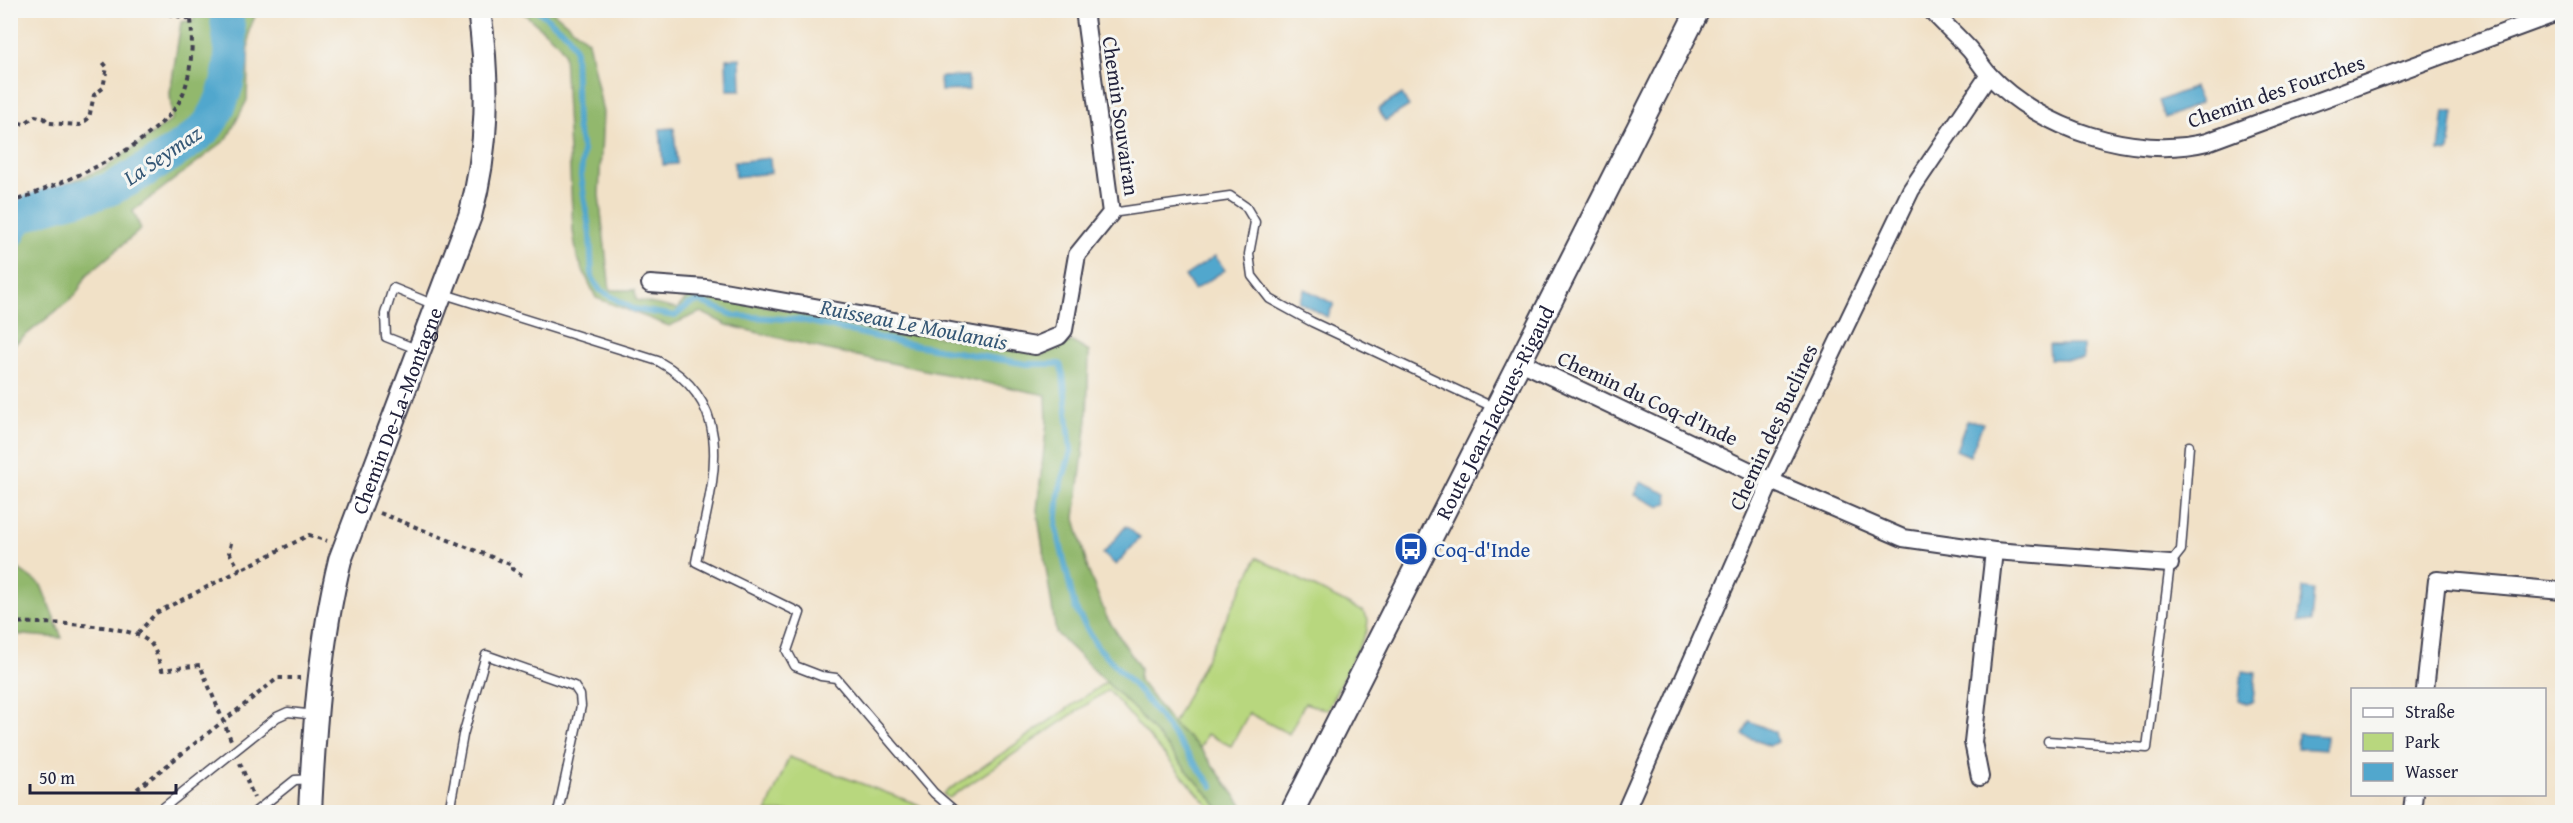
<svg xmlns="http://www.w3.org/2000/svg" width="2573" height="823" viewBox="0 0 2573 823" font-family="'Gentium Book Plus',serif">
  <rect width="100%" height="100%" fill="#f6f6f2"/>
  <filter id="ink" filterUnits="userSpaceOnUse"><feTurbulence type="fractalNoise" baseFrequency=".0167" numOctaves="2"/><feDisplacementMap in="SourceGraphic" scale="12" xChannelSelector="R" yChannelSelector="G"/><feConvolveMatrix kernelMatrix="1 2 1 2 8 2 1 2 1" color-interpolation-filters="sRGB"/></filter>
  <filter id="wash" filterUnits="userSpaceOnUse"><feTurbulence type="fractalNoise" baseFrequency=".008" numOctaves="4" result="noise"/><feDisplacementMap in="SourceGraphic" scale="24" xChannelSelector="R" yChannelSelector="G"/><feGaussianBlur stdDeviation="1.35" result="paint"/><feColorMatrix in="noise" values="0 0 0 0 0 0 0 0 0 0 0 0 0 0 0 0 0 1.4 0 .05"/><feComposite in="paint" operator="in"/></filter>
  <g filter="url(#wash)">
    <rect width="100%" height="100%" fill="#f1e1c7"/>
    <g fill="#b8d77e" stroke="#6d7c5c" stroke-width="1.5">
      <polygon points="1257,558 1362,611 1368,619 1367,630 1327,710 1305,703 1289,734 1249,713 1231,746 1207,734 1200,748 1173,724"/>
      <polygon points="1106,682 1136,711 1223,812 1214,812 1108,690 949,798 943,794"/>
      <polygon points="789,757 917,804 931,812 766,812"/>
    </g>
    <g fill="#92b86d" stroke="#5a6d54" stroke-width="1.5">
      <polygon points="193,11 257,11 249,31 247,100 227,139 133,211 141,229 87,275 75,296 11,347 11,213 35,196 105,168 172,120 170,93 181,22 194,20"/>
      <polygon points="521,11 552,11 588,41 603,112 599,195 610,290 635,290 636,300 677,309 691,293 1043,355 1071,341 1089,352 1087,421 1075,518 1088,570 1107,618 1140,668 1139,680 1173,724 1200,748 1247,812 1223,812 1136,711 1056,633 1037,510 1047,422 1046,395 828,350 727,325 701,312 669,326 596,298 577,257 573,231 564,53 559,44"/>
      <polygon points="16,567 41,585 62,638 11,634 11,569"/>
    </g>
    <g fill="#51a7cd" stroke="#3a6484" stroke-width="1.5">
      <polygon points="740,58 741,90 727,90 726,59"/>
      <polygon points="968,76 969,90 941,91 940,77"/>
      <polygon points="2194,87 2201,103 2165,118 2159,101"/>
      <polygon points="1402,94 1409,106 1385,121 1378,109"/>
      <polygon points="2444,111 2454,112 2449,152 2439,151"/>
      <polygon points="674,128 677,164 663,165 660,129"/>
      <polygon points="770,158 771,173 735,177 734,162"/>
      <polygon points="1215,256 1225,270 1194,290 1185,276"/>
      <polygon points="1305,289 1334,304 1327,317 1299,302"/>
      <polygon points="2049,345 2083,345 2083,359 2050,359"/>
      <polygon points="1967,420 1983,423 1970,456 1956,450"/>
      <polygon points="1640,482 1667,494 1668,502 1660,507 1634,495"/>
      <polygon points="1126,526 1140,538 1116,565 1103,554"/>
      <polygon points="2303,588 2314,590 2311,622 2299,621"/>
      <polygon points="2242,671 2256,673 2253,701 2248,704 2239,700"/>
      <polygon points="1749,721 1775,732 1777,742 1769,746 1743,735"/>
      <polygon points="2298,734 2326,736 2325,750 2297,748"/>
    </g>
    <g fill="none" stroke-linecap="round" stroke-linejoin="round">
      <polyline stroke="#51a7cd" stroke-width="6" points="537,10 568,35 575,49 577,127 583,151 581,176 590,235 592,277 600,290 633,309 675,316 688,305 699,301 736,316 802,320 903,343 1027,364 1060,364 1063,374 1071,451 1059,492 1056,526 1075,608 1097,646 1142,694 1212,786"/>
      <path stroke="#51a7cd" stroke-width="34" d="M 10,231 C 17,204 89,199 112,188 C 135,177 193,143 208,125 C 221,108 231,77 231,56 C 231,41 227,25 226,10"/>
    </g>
  </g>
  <g filter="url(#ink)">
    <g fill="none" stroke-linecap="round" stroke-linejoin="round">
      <defs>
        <g id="lane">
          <polyline points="1111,213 1230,196 1246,207 1255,222 1249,254 1252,276 1270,299 1312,322 1495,408"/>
          <path d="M 441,293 L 658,361 C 743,407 710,489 696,562 L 800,613 L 787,651 L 795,666 L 821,676 L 836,678 L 934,793 L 956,812"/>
          <polyline points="419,350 386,337 385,314 393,288 435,305"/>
          <polyline points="2048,741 2147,748 2170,564 2181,550 2189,446"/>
          <polyline points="158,812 277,717 288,712 316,715"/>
          <polyline points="255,812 295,780 312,779"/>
          <polyline points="449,812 463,735 486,655 574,686 580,695 581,706 558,812"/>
        </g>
        <g id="street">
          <path d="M 1931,10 C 1943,23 1957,36 1969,49 C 1976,57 1982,67 1989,75 C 2040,129 2135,160 2207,142 L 2562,11"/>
          <polyline points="650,284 706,288 1035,346 1059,336 1064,330 1077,255 1111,213 1084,10"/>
          <polyline points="1521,362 1771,481 1903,538 1994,551 2170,564"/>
          <polyline points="2425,690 2437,580 2562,591"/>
          <polyline points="1980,777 1973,742 1994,551"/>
          <polyline points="1625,812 1771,481 1911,190 1989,75"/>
          <polyline points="2412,812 2414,794"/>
        </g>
        <g id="secondary">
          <path id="s1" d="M 310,812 C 314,728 320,642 340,560 L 470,216 C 489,147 489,81 479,10"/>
          <path id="s2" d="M 1292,812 L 1698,10"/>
        </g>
      </defs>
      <use href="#lane" stroke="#413f50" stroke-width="11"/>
      <use href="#street" stroke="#413f50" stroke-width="20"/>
      <use href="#secondary" stroke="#413f50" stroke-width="26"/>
      <g stroke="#413f50" stroke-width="4" stroke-dasharray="4.5 4.5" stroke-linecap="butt">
        <polyline points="151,10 191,19"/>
        <polyline points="10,121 24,124 35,116 44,118 49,123 80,125 89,118 94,95 103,88 107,67 101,60"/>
        <path d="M 10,203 C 67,180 130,159 172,112 C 193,89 194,39 190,10"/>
        <polyline points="380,513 512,565 512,569 522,575"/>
        <polyline points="231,543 229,552 240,570"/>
        <path d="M 10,622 C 42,624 131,621 151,644 C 156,650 159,662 162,670 L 200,665 L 231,740"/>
        <polyline points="138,633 156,613 309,535 327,541"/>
        <polyline points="240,763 254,798"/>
        <polyline points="137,789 278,678 300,678"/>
      </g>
      <use href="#lane" stroke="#fff" stroke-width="8"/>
      <use href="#street" stroke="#fff" stroke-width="16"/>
      <use href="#secondary" stroke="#fff" stroke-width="22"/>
    </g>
  </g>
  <defs>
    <symbol id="bus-disc" viewBox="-11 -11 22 22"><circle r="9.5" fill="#1a4fb4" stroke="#f6f6f2"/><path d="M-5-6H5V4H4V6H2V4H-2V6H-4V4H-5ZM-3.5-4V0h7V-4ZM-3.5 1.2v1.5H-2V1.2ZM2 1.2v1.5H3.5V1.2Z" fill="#fff"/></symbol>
  </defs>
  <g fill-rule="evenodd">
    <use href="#bus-disc" x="1392" y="530" width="38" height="38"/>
  </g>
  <g text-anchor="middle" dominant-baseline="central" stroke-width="6" stroke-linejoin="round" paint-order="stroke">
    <g font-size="21" fill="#22223b" stroke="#f6f6f2">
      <text transform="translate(2276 91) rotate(-19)">Chemin des Fourches</text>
      <text transform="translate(1121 116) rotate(82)">Chemin Souvairan</text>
      <text transform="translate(1648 398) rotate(25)">Chemin du Coq-d'Inde</text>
      <text stroke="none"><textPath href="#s1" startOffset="414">Chemin De-La-Montagne</textPath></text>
      <text stroke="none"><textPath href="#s2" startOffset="448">Route Jean-Jacques-Rigaud</textPath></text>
      <text transform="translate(1773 427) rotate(-65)">Chemin des Buclines</text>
    </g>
    <g font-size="21" fill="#164399" stroke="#f6f6f2" text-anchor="start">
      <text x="1434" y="549">Coq-d'Inde</text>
    </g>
    <g font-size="22" font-style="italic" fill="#355775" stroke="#f6f6f2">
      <text transform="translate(162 155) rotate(-34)">La Seymaz</text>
      <text transform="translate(914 324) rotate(11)">Ruisseau Le Moulanais</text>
    </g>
  </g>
  <rect width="2573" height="823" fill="none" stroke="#f6f6f2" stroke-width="36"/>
  <rect x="2351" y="688" width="195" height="108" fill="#f6f6f2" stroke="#a1a1a9" stroke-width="1.5"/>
  <rect x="2363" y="708" width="30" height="9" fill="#ffffff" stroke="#a1a1a9" stroke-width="1.5"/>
  <text x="2405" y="718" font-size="18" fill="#22223b">Straße</text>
  <rect x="2363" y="733" width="30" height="18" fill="#b8d77e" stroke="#a1a1a9" stroke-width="1.5"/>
  <text x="2405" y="748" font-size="18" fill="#22223b">Park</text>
  <rect x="2363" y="763" width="30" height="18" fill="#51a7cd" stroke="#a1a1a9" stroke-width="1.5"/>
  <text x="2405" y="778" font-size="18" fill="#22223b">Wasser</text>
  <path d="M30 784v9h146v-9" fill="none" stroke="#22223b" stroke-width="3"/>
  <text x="39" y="784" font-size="18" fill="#22223b" stroke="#f6f6f2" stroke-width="4.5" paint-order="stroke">50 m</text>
</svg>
